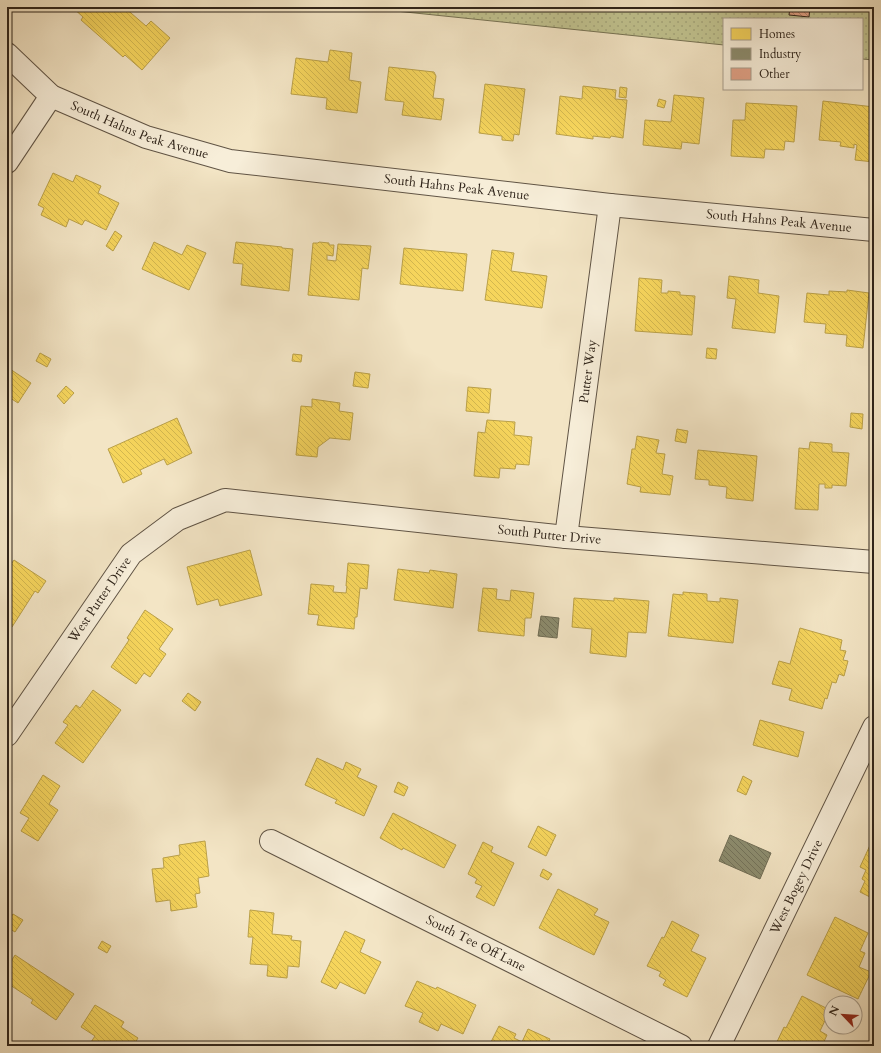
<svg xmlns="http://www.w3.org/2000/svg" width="881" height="1053" viewBox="0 0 881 1053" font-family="Cardo,serif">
  <defs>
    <pattern id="grass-dots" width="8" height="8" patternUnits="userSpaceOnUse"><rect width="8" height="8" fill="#c1c390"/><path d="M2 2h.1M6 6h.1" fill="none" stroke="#a6a77c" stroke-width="1.8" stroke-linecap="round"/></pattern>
    <pattern id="homes-back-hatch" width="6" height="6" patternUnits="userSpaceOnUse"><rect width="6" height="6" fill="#f6d55c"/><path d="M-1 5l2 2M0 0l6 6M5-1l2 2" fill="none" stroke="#d3b74f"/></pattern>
    <pattern id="industry-back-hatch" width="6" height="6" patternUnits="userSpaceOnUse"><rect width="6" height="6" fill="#8c8c6e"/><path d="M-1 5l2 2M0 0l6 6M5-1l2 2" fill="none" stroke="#73725a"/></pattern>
    <pattern id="building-back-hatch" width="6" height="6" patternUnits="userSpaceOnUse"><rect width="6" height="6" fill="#e2a287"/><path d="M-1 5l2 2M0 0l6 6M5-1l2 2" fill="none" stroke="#b8846e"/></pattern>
  </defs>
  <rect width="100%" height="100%" fill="#f3e5c5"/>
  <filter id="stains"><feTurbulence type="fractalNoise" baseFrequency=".005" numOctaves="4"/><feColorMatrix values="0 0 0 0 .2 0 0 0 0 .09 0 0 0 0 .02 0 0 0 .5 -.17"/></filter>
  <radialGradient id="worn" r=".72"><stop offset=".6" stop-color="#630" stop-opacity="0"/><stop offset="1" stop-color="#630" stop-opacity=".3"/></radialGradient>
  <polygon fill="url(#grass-dots)" stroke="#787455" points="357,7 874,7 874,60 862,59 862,19 724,19 724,45"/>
  <g fill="url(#homes-back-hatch)" stroke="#baa048">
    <polygon points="72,7 124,7 146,26 151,21 170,38 142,70 125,55 123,57 81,20 83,17"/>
    <polygon points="330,50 352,53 349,80 361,82 357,113 326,109 327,98 291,94 296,58 328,62"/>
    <polygon points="389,67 434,72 436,76 433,98 444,99 441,120 402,115 404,102 385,100"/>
    <polygon points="485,84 525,89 519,135 514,134 513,141 502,140 502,136 479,133"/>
    <polygon points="583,86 616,90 615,99 627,100 623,138 611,136 610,138 593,136 593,139 556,134 560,96 582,99"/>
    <polygon points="620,87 627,88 626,98 619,97"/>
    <polygon points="674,95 704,98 699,144 682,142 681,149 643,145 645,120 671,122"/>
    <polygon points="659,99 666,101 664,108 657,106"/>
    <polygon points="823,101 874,107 874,162 855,160 857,145 854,144 854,148 840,146 841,142 819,140"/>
    <polygon points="746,103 797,106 794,142 785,141 784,150 765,149 764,158 731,156 733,120 745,120"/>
    <polygon points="53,173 73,182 76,175 101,186 98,193 119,203 106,230 85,220 82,225 69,219 66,227 41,215 44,208 38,205"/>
    <polygon points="115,231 122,236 113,251 106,246"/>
    <polygon points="154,242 182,255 187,245 206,253 189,290 142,269"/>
    <polygon points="236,242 282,247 282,248 293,249 289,291 241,285 243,264 233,263"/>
    <polygon points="319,242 329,243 329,245 334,245 333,256 327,255 327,260 336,261 338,244 371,246 368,269 362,268 359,300 308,295 313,243 318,243"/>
    <polygon points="404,248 467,254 463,291 400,284"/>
    <polygon points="492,250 514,253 511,271 547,276 542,308 485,300"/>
    <polygon points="729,276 759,280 758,293 779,296 775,333 732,328 736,299 727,298"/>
    <polygon points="639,278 662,280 661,293 668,293 668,291 680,292 680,295 695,296 692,335 635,331"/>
    <polygon points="847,290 869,293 863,348 846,346 847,335 825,333 826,324 804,322 807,293 829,295 829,291 847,292"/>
    <polygon points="707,348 717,349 716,359 706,358"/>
    <polygon points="40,353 51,359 47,367 36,361"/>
    <polygon points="293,354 302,355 301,362 292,361"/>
    <polygon points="7,367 31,383 18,403 7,396"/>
    <polygon points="355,372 370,374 368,388 353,386"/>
    <polygon points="66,386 74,393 64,404 57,396"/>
    <polygon points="468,387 491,389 489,413 466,411"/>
    <polygon points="312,399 340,403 339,411 353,413 350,440 330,438 318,447 317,457 296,455 301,406 312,407"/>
    <polygon points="851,413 863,414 862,429 850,427"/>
    <polygon points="177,418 192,453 167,465 164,459 140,470 142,474 123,483 108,449"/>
    <polygon points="487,420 515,422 514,435 532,437 529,465 516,464 515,469 500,468 499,478 474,476 478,432 485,433"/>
    <polygon points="677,429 688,431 686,443 675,441"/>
    <polygon points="637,436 659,440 656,453 665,454 662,474 673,476 670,495 640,492 641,487 627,484 632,449 635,449"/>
    <polygon points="810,442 832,444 832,452 849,453 846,486 832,485 832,488 825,488 825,484 819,484 818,510 795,509 799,448 809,449"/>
    <polygon points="698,450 757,456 753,501 726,498 727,487 709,485 709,480 695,479"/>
    <polygon points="250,550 262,595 220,606 218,599 197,605 187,567"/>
    <polygon points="14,560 46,581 38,593 35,591 12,627 7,624 7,570"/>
    <polygon points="348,563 369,565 367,589 360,588 357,617 355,617 354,629 317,625 319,615 308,614 311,584 334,586 333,592 346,593 347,586 346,586"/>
    <polygon points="398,569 429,573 430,570 457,574 453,608 394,600"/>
    <polygon points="483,588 497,589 496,599 510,601 511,590 534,593 531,618 525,618 524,636 478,631"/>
    <polygon points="683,592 707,594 707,601 720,602 720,598 738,600 733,643 668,636 673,594 683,595"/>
    <polygon points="574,598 614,601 614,598 649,601 646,633 628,632 626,657 590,653 592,629 572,627"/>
    <polygon points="145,610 173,629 159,649 166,654 150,677 144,673 136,684 111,667 129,640 127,638"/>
    <polygon points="800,628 842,640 840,650 846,651 843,660 848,661 844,676 839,674 836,683 832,682 827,699 825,698 822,709 789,700 792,689 772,684 779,661 790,664"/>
    <polygon points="93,690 121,710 83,763 55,743 68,725 63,722 76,705 80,708"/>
    <polygon points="188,693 201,702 195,711 182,701"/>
    <polygon points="760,720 804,732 798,757 753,745"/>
    <polygon points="317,758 343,770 346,762 361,769 357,777 377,786 364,816 335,803 337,800 305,785"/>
    <polygon points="43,775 60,786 49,804 58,810 38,841 21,831 29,818 20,813"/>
    <polygon points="743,776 752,781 746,795 737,791"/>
    <polygon points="398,782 408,787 404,796 394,792"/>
    <polygon points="393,813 456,845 444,868 403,848 402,850 380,838"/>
    <polygon points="538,826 556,835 546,856 528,847"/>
    <polygon points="205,841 209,876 198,878 200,893 195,894 197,907 171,911 170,900 156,902 152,869 164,868 163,858 180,855 179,845"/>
    <polygon points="483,842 493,847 491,852 514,863 494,906 476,897 482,886 475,883 477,879 468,874"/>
    <polygon points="871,843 874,845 874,899 860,892 865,881 862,879 866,870 860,867"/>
    <polygon points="543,869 552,874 548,880 540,876"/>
    <polygon points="558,889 598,909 594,915 609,922 594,955 539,928"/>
    <polygon points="250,910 274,913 272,934 292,936 291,940 301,941 299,967 288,966 287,978 267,976 268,965 250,964 253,937 248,937"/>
    <polygon points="13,914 23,920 15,932 7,927 7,923"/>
    <polygon points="835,917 868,933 860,951 865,953 859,967 871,972 858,999 807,975"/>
    <polygon points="672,921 699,935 691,951 706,958 687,997 663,985 666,980 659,976 661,972 647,966 662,937 664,938"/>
    <polygon points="345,931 365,940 360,952 381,962 365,994 340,982 336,989 321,982"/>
    <polygon points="102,941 111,946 107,953 98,948"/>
    <polygon points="15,955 74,994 56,1020 31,1003 33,1000 7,983 7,968"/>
    <polygon points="417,981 436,989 437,987 476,1005 463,1034 441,1024 438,1031 419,1022 423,1013 405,1006"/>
    <polygon points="802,996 830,1010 820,1031 827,1035 822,1046 775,1046 784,1027 786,1028"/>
    <polygon points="95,1005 124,1022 121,1027 138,1038 133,1046 98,1046 91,1042 95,1036 81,1027"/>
    <polygon points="499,1026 516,1034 514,1038 522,1042 528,1029 550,1039 547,1046 489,1046"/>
  </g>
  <g fill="url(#industry-back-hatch)" stroke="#706d55">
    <polygon points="541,616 559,618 557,638 538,636"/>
    <polygon points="730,835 771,853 760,879 719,861"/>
  </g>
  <polygon fill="url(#building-back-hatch)" stroke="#2f241a" points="790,7 810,7 809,17 789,15"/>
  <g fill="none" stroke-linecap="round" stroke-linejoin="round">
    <defs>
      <g id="street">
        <path id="s1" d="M 7,54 L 51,96 L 146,137 L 230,161 L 610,205 L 874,230"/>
        <polyline points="7,162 51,96"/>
        <path id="s2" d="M 566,537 L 610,205"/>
        <path id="s3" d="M 7,735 L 131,554 L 178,519 L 225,500 L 566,537 L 874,562"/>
        <path id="s4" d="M 271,841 L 681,1046"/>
        <path id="s5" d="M 719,1046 L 874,727"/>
      </g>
    </defs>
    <use href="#street" stroke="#605445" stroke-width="24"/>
    <use href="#street" stroke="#f7eed9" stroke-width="22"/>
  </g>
  <g text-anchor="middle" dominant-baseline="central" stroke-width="4" stroke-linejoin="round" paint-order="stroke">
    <g font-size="13" fill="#2f241a" stroke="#f7eed9">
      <text stroke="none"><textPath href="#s1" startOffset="156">South Hahns Peak Avenue</textPath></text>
      <text stroke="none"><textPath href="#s1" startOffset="480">South Hahns Peak Avenue</textPath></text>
      <text stroke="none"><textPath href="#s1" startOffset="804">South Hahns Peak Avenue</textPath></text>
      <text stroke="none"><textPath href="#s2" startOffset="167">Putter Way</textPath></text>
      <text stroke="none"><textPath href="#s3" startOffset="655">South Putter Drive</textPath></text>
      <text stroke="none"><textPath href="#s3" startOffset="164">West Putter Drive</textPath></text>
      <text stroke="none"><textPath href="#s5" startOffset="177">West Bogey Drive</textPath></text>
      <text stroke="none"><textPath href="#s4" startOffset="229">South Tee Off Lane</textPath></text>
    </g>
  </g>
  <rect width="881" height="1053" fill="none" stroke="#f3e5c5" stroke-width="24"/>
  <rect x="8" y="8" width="865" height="1037" fill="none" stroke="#2f241a" stroke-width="2"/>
  <rect x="12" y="12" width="857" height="1029" fill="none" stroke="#2f241a"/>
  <rect x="723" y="18" width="140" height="72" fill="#f7eed9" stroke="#a79d8d"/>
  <rect x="731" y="28" width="20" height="12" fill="#f6d55c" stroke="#a79d8d"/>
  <text x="759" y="38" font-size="12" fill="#2f241a">Homes</text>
  <rect x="731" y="48" width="20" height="12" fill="#8c8c6e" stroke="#a79d8d"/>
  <text x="759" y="58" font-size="12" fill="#2f241a">Industry</text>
  <rect x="731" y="68" width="20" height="12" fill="#e2a287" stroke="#a79d8d"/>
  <text x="759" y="78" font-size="12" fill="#2f241a">Other</text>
  <g transform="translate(843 1015) rotate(295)"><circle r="19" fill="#f7eed9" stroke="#a79d8d"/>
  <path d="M0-3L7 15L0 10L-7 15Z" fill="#8f2418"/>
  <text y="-6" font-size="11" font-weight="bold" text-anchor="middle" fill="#2f241a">N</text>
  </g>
  <rect width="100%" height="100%" filter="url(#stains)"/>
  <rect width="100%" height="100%" fill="url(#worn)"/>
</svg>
